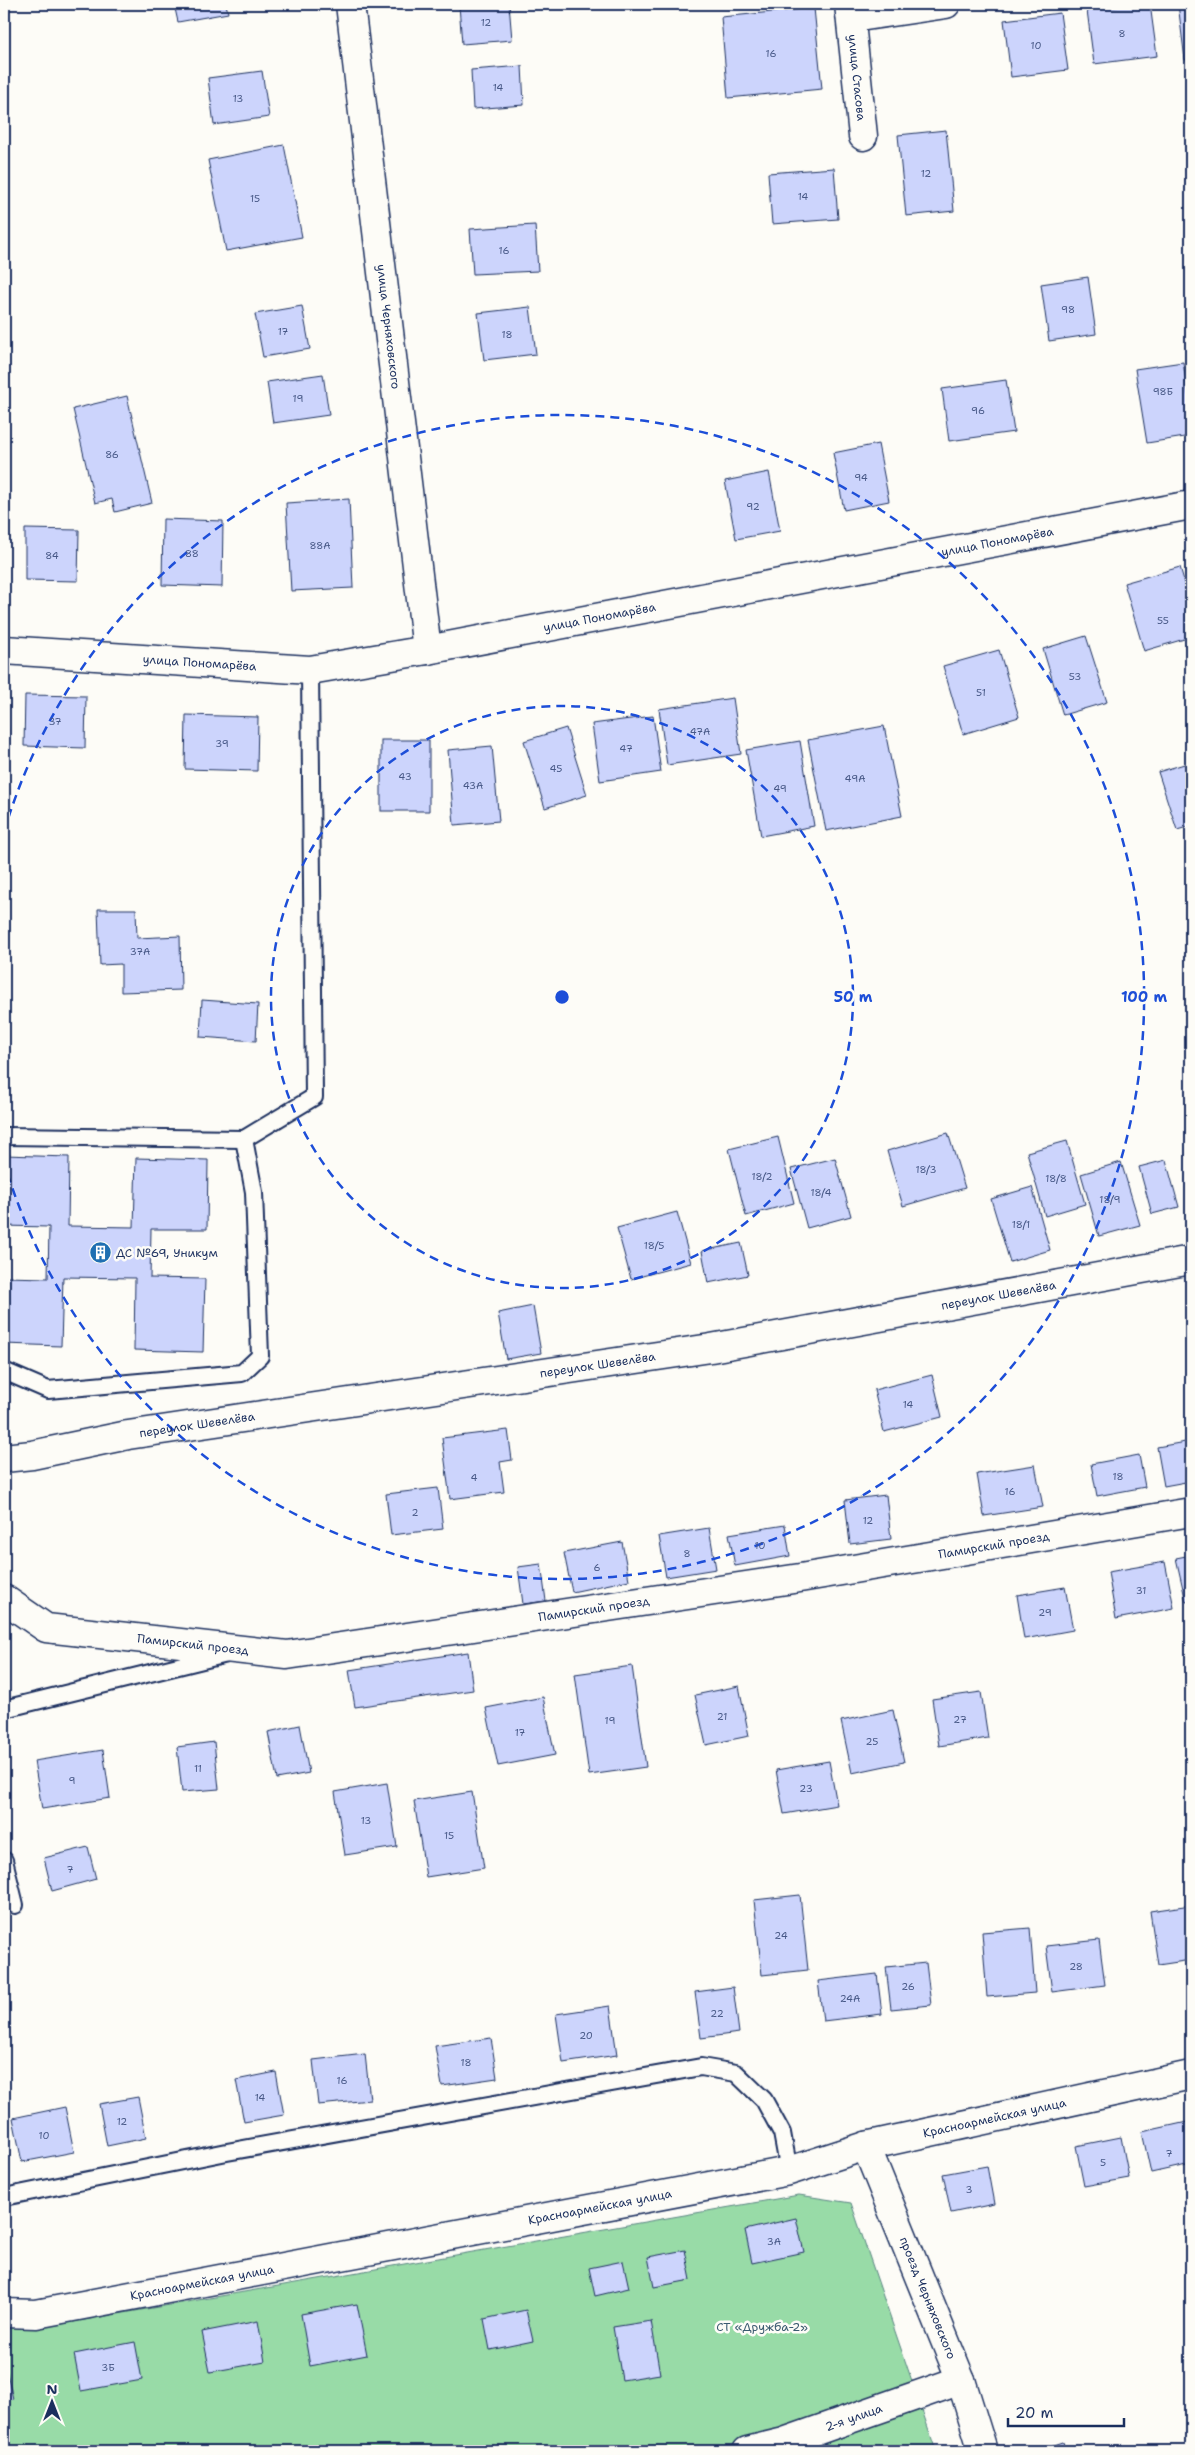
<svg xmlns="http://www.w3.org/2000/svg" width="1195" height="2455" viewBox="0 0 1195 2455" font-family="'Shantell Sans',sans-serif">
  <rect width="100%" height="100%" fill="#fdfcf7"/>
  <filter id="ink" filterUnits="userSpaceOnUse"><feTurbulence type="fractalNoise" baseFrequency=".02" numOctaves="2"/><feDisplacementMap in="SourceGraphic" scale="10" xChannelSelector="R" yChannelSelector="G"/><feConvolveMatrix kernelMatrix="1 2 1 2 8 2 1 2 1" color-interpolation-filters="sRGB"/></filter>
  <g filter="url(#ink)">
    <polygon fill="#98dba7" stroke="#5a8582" points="799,2195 851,2203 936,2451 4,2451 4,2327 38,2328"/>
    <g fill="#ccd4fc" stroke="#1b2f5e">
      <polygon points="174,4 226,4 228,13 178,22"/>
      <polygon points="509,4 512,40 462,44 459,5"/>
      <polygon points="1142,4 1150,4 1157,56 1094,64 1087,10"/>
      <polygon points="1178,4 1191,4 1191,59 1185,60"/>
      <polygon points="814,8 822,89 728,98 721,17"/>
      <polygon points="1060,13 1068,70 1011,77 1004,20"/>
      <polygon points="522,66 524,105 473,109 471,70"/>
      <polygon points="262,71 269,117 214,125 208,78"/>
      <polygon points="946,130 954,211 906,216 898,135"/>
      <polygon points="284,145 302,237 226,251 208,160"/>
      <polygon points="834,168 838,219 772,224 768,173"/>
      <polygon points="535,225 538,271 473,274 470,229"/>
      <polygon points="1088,277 1096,334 1049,341 1041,284"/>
      <polygon points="302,306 310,349 263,357 255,314"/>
      <polygon points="530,307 536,354 484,360 478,313"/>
      <polygon points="1183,362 1191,413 1191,436 1147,443 1135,369"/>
      <polygon points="323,374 329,415 273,423 267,382"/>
      <polygon points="1006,380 1014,432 949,441 942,389"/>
      <polygon points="127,396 152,503 115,512 112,499 95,503 73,409"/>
      <polygon points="878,444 889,501 844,510 833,453"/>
      <polygon points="769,472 780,531 736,539 725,481"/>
      <polygon points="349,499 353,588 291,591 286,503"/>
      <rect x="4" y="512" width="1" height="75"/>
      <polygon points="163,519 223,521 222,587 162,585"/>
      <polygon points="25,529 79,530 78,581 25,580"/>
      <polygon points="1180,567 1191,604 1191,637 1144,651 1124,583"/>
      <polygon points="1086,636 1107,702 1063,715 1043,649"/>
      <polygon points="999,650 1019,717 963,734 943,666"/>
      <polygon points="4,693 9,740 4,740"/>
      <polygon points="25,695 86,696 85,748 24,746"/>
      <polygon points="733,698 741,754 667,765 659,709"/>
      <polygon points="186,715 258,717 257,771 185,769"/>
      <polygon points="653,716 661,772 600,781 592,724"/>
      <polygon points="884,726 902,816 826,831 808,740"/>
      <polygon points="566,728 587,795 545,808 524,741"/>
      <rect x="381" y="740" width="48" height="71"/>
      <polygon points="800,741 814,826 761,836 746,750"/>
      <polygon points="492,746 499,821 454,825 448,750"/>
      <polygon points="1191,762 1191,826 1177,830 1158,772"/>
      <polygon points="98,909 136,909 137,938 180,936 181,990 121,992 121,964 100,965"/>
      <polygon points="202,1000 258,1004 256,1041 200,1037"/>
      <polygon points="948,1133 965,1188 903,1206 887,1151"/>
      <polygon points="778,1137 794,1203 746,1216 729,1149"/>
      <polygon points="1067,1141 1085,1204 1045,1216 1027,1152"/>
      <polygon points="4,1155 69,1157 68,1226 134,1227 136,1158 208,1160 207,1229 151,1229 150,1278 205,1279 203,1352 134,1350 135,1278 63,1277 61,1346 4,1344 4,1277 48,1278 49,1227 4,1226"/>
      <polygon points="835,1158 851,1216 807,1228 791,1169"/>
      <polygon points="1166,1160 1179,1207 1152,1214 1139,1167"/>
      <polygon points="1121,1162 1140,1225 1099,1236 1081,1174"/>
      <polygon points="1032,1187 1050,1250 1010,1262 991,1199"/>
      <polygon points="677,1212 691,1263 631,1279 617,1228"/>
      <polygon points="741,1243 748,1275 708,1283 702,1251"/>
      <polygon points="533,1306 541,1353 506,1359 498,1313"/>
      <polygon points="932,1375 942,1417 884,1432 874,1390"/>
      <polygon points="508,1430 512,1460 500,1462 504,1492 450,1499 442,1438"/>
      <polygon points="1191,1441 1191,1481 1164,1486 1157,1447"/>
      <polygon points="1139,1455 1145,1487 1097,1496 1091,1464"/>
      <polygon points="1035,1465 1043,1507 984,1516 977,1474"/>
      <polygon points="438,1488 443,1529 391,1535 386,1494"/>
      <polygon points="886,1495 891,1539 850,1544 845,1500"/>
      <polygon points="785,1525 790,1556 735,1566 729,1534"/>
      <polygon points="709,1528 716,1569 666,1577 659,1536"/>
      <polygon points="622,1542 629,1580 572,1592 564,1553"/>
      <polygon points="1191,1555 1191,1601 1186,1602 1176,1558"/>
      <polygon points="1165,1562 1174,1608 1116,1619 1108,1572"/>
      <polygon points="541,1564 546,1601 523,1604 518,1567"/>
      <polygon points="1065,1587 1073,1630 1024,1639 1017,1595"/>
      <polygon points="468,1652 473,1690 355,1707 349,1670"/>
      <polygon points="632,1666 646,1767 589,1775 575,1674"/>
      <polygon points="739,1686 749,1736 706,1745 695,1695"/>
      <polygon points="981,1692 988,1738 939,1746 932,1699"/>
      <polygon points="543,1697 555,1755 498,1766 486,1708"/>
      <polygon points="893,1710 904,1762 852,1773 841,1721"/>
      <polygon points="300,1725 309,1773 277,1779 268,1732"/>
      <polygon points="214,1742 219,1789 182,1792 177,1747"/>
      <polygon points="103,1750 110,1798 42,1809 34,1761"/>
      <polygon points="829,1761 837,1805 784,1814 776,1770"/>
      <polygon points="387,1783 397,1847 345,1855 335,1792"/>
      <polygon points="472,1792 484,1868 426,1877 414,1801"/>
      <polygon points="88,1847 96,1879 52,1891 44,1858"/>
      <polygon points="800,1895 808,1970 762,1975 754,1900"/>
      <polygon points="1191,1905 1191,1960 1158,1965 1150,1911"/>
      <polygon points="1030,1928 1035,1993 987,1997 982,1932"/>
      <polygon points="1099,1940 1105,1985 1052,1992 1046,1946"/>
      <polygon points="926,1963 931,2005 891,2009 886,1967"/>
      <polygon points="877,1974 882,2014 823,2021 818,1981"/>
      <polygon points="733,1987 739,2033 701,2038 695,1992"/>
      <polygon points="610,2006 617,2055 563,2063 556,2014"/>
      <polygon points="491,2038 497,2078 442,2086 435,2046"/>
      <polygon points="365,2054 370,2100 318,2105 313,2060"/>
      <polygon points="276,2072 284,2115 244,2122 236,2080"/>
      <polygon points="138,2097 146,2138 107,2146 99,2104"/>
      <polygon points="65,2107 74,2152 22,2162 13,2118"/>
      <polygon points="1187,2122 1191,2142 1191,2164 1151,2173 1142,2132"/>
      <polygon points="1121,2137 1129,2178 1084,2186 1076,2146"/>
      <polygon points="987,2166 994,2204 951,2213 943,2174"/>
      <polygon points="796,2218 804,2252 752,2263 745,2230"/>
      <polygon points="685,2250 691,2280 654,2287 648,2257"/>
      <polygon points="623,2261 629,2288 595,2296 589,2268"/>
      <polygon points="357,2304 367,2355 310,2366 301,2314"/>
      <polygon points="526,2310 533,2341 490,2350 484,2319"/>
      <polygon points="258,2321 265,2362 210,2372 202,2332"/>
      <polygon points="651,2321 660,2374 622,2380 613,2327"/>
      <polygon points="135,2342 142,2380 81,2391 74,2354"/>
      <polygon points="4,2360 13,2399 4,2401"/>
      <polygon points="1063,2442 1066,2451 1037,2451"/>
    </g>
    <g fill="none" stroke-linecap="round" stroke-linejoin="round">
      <defs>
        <g id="service">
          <polyline points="4,1136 244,1139 314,1097 310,670"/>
          <polyline points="4,1371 48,1390 242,1373 260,1356 254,1192 244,1139"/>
          <polyline points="4,1709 227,1654"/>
          <polyline points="4,1860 15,1905"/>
          <polyline points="4,2197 227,2152 701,2067 736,2073 764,2100 782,2133 789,2171"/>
        </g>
        <g id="minor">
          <path id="s1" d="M 350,4 L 427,650"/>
          <path id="s2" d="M 849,4 L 863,136"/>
          <polyline points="852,18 946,4"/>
          <path id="s3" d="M 4,650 L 310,670 L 427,650 L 1191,505"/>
          <path id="s4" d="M 4,1458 L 32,1455 L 128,1435 L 711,1348 L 1191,1260"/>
          <path id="s5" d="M 4,1599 L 46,1628 L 287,1655 L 800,1578 L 1191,1512"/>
          <path id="s6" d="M 866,2146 L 961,2380 L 983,2451"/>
          <path id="s7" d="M 4,2313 L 36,2314 L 789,2171 L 866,2146 L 1191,2075"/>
          <path id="s8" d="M 747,2451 L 784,2442 L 961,2380"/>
        </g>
      </defs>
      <use href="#service" stroke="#1b2f5e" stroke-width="20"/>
      <use href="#minor" stroke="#1b2f5e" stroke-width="31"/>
      <use href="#service" stroke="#fdfcf7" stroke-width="16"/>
      <use href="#minor" stroke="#fdfcf7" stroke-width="28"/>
    </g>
  </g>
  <g fill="none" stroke="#1d4ed8" stroke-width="2.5" stroke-dasharray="9 6">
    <circle cx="562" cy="997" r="291"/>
    <path d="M4 832A582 582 0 1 1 4 1162"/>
  </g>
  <defs>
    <symbol id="building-disc" viewBox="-11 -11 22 22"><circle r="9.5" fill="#1f6fb2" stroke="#fdfcf7"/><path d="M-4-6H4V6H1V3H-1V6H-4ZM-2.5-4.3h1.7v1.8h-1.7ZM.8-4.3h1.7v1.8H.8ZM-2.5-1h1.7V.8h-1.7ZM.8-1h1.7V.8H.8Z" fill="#fff"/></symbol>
  </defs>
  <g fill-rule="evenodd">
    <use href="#building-disc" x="88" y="1240" width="25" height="25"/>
  </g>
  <g text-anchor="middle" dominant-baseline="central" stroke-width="5" stroke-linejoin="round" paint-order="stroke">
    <g font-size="10" fill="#475886">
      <text x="486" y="22">12</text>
      <text x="1122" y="33">8</text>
      <text x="1036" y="45">10</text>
      <text x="771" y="53">16</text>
      <text x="498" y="87">14</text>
      <text x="238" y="98">13</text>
      <text x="926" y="173">12</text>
      <text x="803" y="196">14</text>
      <text x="255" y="198">15</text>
      <text x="504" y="250">16</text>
      <text x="1068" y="309">98</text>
      <text x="283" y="331">17</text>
      <text x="507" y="334">18</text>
      <text x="1163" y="391">98Б</text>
      <text x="298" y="398">19</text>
      <text x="978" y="410">96</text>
      <text x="112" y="454">86</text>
      <text x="861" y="477">94</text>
      <text x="753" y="506">92</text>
      <text x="320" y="545">88А</text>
      <text x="192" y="553">88</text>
      <text x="52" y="555">84</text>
      <text x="1163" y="620">55</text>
      <text x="1075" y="676">53</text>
      <text x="981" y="692">51</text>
      <text x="55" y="721">37</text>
      <text x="700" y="731">47А</text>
      <text x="222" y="743">39</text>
      <text x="626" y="748">47</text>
      <text x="556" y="768">45</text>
      <text x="405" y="776">43</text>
      <text x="855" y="778">49А</text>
      <text x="473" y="785">43А</text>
      <text x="780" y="788">49</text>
      <text x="140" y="951">37А</text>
      <text x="926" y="1169">18/3</text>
      <text x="762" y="1176">18/2</text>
      <text x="1056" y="1178">18/8</text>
      <text x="821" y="1192">18/4</text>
      <text x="1110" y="1199">18/9</text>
      <text x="1021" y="1224">18/1</text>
      <text x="654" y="1245">18/5</text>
      <text x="908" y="1404">14</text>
      <text x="1118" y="1476">18</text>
      <text x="474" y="1477">4</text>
      <text x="1010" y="1491">16</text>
      <text x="415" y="1512">2</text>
      <text x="868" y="1520">12</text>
      <text x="760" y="1545">10</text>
      <text x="687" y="1553">8</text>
      <text x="597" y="1567">6</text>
      <text x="1141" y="1590">31</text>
      <text x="1045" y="1612">29</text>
      <text x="722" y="1716">21</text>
      <text x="960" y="1719">27</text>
      <text x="610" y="1720">19</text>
      <text x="520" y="1732">17</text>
      <text x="872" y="1741">25</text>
      <text x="198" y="1768">11</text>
      <text x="72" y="1780">9</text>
      <text x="806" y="1788">23</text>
      <text x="366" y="1820">13</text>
      <text x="449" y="1835">15</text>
      <text x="70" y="1869">7</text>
      <text x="781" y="1935">24</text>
      <text x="1076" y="1966">28</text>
      <text x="908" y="1986">26</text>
      <text x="850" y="1998">24А</text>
      <text x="717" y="2013">22</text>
      <text x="586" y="2035">20</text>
      <text x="466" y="2062">18</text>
      <text x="342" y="2080">16</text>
      <text x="260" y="2097">14</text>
      <text x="122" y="2121">12</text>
      <text x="44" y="2135">10</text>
      <text x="1169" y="2153">7</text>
      <text x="1103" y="2162">5</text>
      <text x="969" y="2189">3</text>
      <text x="774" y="2241">3А</text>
      <text x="108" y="2367">3Б</text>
    </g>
    <g font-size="12" fill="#1b2f5e" stroke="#fdfcf7">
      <text stroke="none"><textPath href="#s2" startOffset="74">улица Стасова</textPath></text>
      <text stroke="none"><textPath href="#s1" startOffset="325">улица Черняховского</textPath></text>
      <text stroke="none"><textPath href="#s3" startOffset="1006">улица Пономарёва</textPath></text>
      <text stroke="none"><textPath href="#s3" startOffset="601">улица Пономарёва</textPath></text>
      <text stroke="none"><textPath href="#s3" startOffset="196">улица Пономарёва</textPath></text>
      <text stroke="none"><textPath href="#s4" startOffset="1008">переулок Шевелёва</textPath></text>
      <text stroke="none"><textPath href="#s4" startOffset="601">переулок Шевелёва</textPath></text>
      <text stroke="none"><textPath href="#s4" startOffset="196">переулок Шевелёва</textPath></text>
      <text stroke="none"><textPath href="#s5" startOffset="1009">Памирский проезд</textPath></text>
      <text stroke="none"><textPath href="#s5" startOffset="604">Памирский проезд</textPath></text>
      <text stroke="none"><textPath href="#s5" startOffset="199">Памирский проезд</textPath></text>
      <text stroke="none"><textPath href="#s7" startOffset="1011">Красноармейская улица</textPath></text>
      <text stroke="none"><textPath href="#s7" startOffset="606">Красноармейская улица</textPath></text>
      <text stroke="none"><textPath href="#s7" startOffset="201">Красноармейская улица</textPath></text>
      <text stroke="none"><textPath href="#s6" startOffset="164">проезд Черняховского</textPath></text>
      <text stroke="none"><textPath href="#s8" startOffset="112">2-я улица</textPath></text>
    </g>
    <g font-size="12" fill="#1b2f5e" stroke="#fdfcf7" text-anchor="start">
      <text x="116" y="1253">ДС №69, Уникум</text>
    </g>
    <g font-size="12" fill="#3a5a70" stroke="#fdfcf7">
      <text x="762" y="2327">СТ «Дружба-2»</text>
    </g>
  </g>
  <circle cx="562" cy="997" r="8" fill="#1d4ed8" stroke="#fdfcf7" stroke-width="2.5"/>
  <g font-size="15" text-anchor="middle" font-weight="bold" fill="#1d4ed8" stroke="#fdfcf7" stroke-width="5" stroke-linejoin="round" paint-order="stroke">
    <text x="853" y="1002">50 m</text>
    <text x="1144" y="1002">100 m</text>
  </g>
  <rect width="1195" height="2455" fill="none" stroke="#fdfcf7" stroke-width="20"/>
  <rect x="10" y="10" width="1175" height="2435" fill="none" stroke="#1b2f5e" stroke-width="2" filter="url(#ink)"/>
  <g transform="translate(52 2402)" stroke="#fdfcf7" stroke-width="4" paint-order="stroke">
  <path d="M0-4L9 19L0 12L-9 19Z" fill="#1b2f5e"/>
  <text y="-8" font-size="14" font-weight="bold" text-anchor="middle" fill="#1b2f5e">N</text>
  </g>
  <path d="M1008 2418v8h116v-8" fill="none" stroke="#1b2f5e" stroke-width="2.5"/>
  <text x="1015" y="2418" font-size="15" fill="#1b2f5e" stroke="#fdfcf7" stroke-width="4" paint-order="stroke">20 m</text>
</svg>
